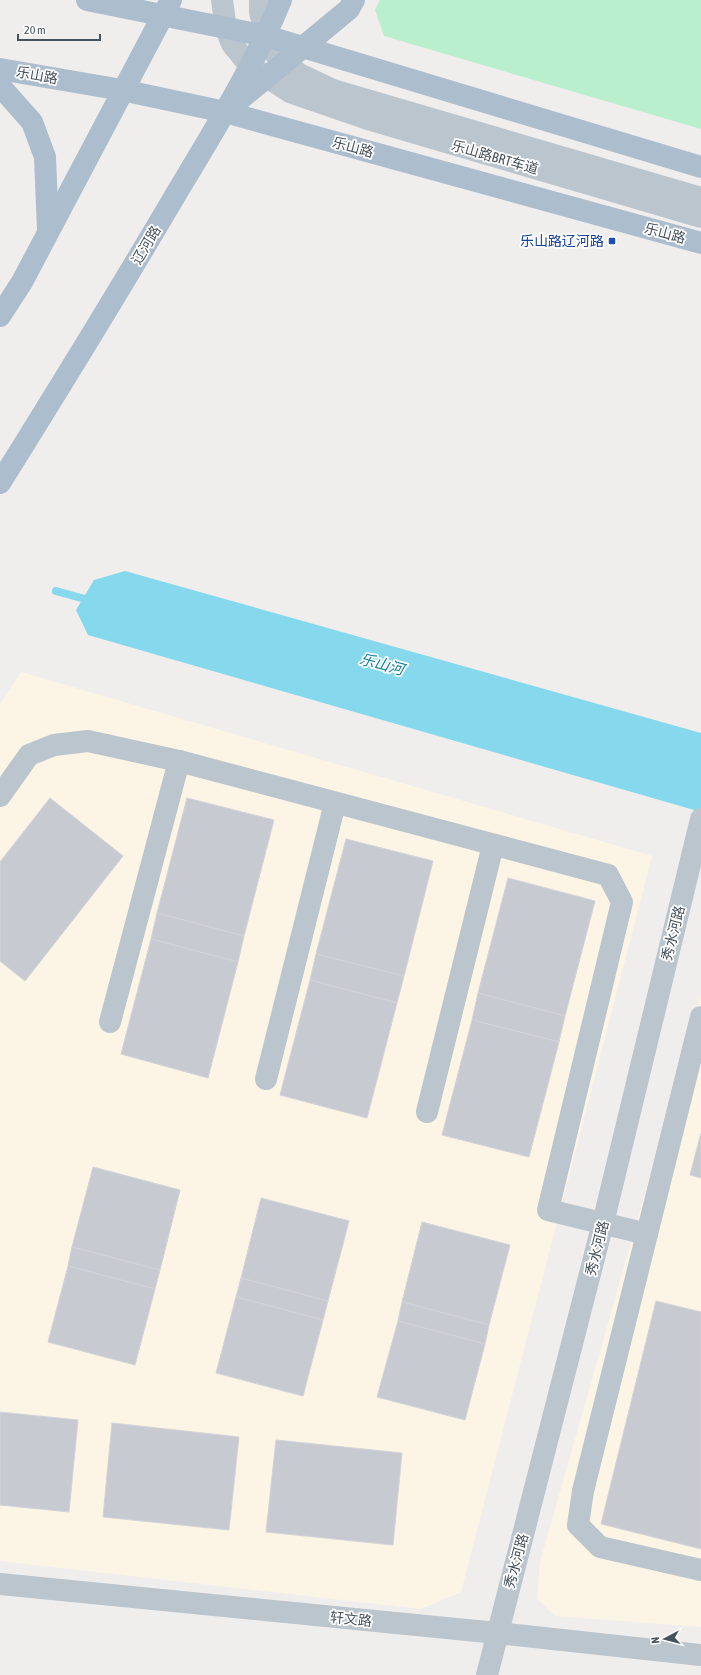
<svg xmlns="http://www.w3.org/2000/svg" width="701" height="1675" viewBox="0 0 701 1675" font-family="'Asap Condensed','Noto Sans SC',sans-serif">
  <rect width="100%" height="100%" fill="#f0eded"/>
  <g fill="#fcf5e5">
    <polygon points="21,672 652,856 461,1592 421,1609 0,1561 0,704"/>
    <polygon points="701,997 701,1627 555,1616 537,1598 540,1562"/>
  </g>
  <polygon fill="#baefce" points="380,0 701,0 701,129 384,36 375,10"/>
  <polygon fill="#86d8ed" points="125,571 701,733 701,812 88,635 76,610 94,580"/>
  <g fill="none" stroke-linecap="round" stroke-linejoin="round">
    <polyline stroke="#86d8ed" stroke-width="8" points="56,591 92,601"/>
  </g>
  <g fill="#c7cad0" stroke="#d1d3d9">
    <polygon points="50,798 123,856 25,981 0,961 0,862"/>
    <polygon points="187,798 274,820 244,936 157,913"/>
    <polygon points="346,839 433,861 404,976 316,954"/>
    <polygon points="508,878 595,901 565,1016 478,993"/>
    <polygon points="157,913 244,936 238,962 151,939"/>
    <polygon points="151,939 238,962 208,1078 121,1054"/>
    <polygon points="316,954 404,976 397,1003 310,980"/>
    <polygon points="310,980 397,1003 367,1118 280,1095"/>
    <polygon points="478,993 565,1016 559,1042 472,1020"/>
    <polygon points="472,1020 559,1042 529,1157 442,1135"/>
    <polygon points="701,1133 701,1178 690,1175"/>
    <polygon points="93,1167 180,1190 160,1270 72,1247"/>
    <polygon points="261,1198 349,1221 328,1301 241,1278"/>
    <polygon points="422,1222 510,1245 489,1325 402,1302"/>
    <polygon points="72,1247 160,1270 155,1289 68,1266"/>
    <polygon points="68,1266 155,1289 135,1365 48,1342"/>
    <polygon points="241,1278 328,1301 323,1320 236,1297"/>
    <polygon points="236,1297 323,1320 303,1396 216,1373"/>
    <polygon points="656,1301 701,1312 701,1549 601,1524"/>
    <polygon points="402,1302 489,1325 485,1344 398,1321"/>
    <polygon points="398,1321 485,1344 465,1420 377,1397"/>
    <polygon points="0,1412 78,1420 69,1512 0,1505"/>
    <polygon points="112,1423 239,1437 229,1530 103,1517"/>
    <polygon points="276,1440 402,1453 393,1545 266,1532"/>
  </g>
  <g fill="none" stroke-linecap="round" stroke-linejoin="round">
    <g stroke="#bbc5cd" stroke-width="22">
      <polyline points="222,0 226,29 232,44 250,66 290,92 371,120 701,217"/>
      <polyline points="260,0 260,12 266,36 272,51 299,74 333,90 701,198"/>
      <polyline points="0,796 29,755 54,745 88,741 179,761 608,875 622,902 548,1210 647,1234"/>
      <polyline points="701,1017 583,1491 578,1525 600,1547 701,1570"/>
      <polyline points="110,1022 179,761"/>
      <polyline points="266,1079 335,803"/>
      <polyline points="427,1112 493,845"/>
      <polyline points="0,1584 497,1633 701,1655"/>
      <polyline points="487,1675 603,1223 701,819"/>
    </g>
    <g stroke="#acbdcd" stroke-width="22">
      <polyline points="87,0 266,36 701,167"/>
      <polyline points="0,69 122,90 225,112 701,243"/>
      <polyline points="0,86 32,122 45,157 48,230"/>
      <polyline points="233,105 349,9 354,0"/>
      <polyline points="0,316 22,282 171,0"/>
      <path d="M 0,483 C 60,387 119,291 176,194 C 214,131 253,68 281,0"/>
    </g>
  </g>
  <rect fill="#1a4fb4" stroke="#fff" stroke-width="1.5" x="608" y="237" width="8" height="8" rx="2"/>
  <g text-anchor="middle" dominant-baseline="central" stroke-width="3.5" stroke-linejoin="round" paint-order="stroke">
    <g font-size="14" fill="#45515b" stroke="#fff">
      <text transform="translate(37 75) rotate(10)">乐山路</text>
      <text transform="translate(353 147) rotate(15)">乐山路</text>
      <text transform="translate(495 157) rotate(16)">乐山路BRT车道</text>
      <text transform="translate(665 233) rotate(15)">乐山路</text>
      <text transform="translate(146 245) rotate(-59)">辽河路</text>
      <text transform="translate(673 933) rotate(-76)">秀水河路</text>
      <text transform="translate(597 1248) rotate(-76)">秀水河路</text>
      <text transform="translate(516 1561) rotate(-75)">秀水河路</text>
      <text transform="translate(351 1619) rotate(6)">轩文路</text>
    </g>
    <g font-size="14" fill="#164399" stroke="#fff" text-anchor="end">
      <text x="604" y="241">乐山路辽河路</text>
    </g>
    <g font-size="15" font-style="italic" fill="#0a7d9b" stroke="#fff">
      <text transform="translate(382 664) rotate(15)">乐山河</text>
    </g>
  </g>
  <g transform="translate(665 1639) rotate(263)" stroke="#ffffff" stroke-width="3" paint-order="stroke">
  <path d="M0-3L7 15L0 10L-7 15Z" fill="#45515b"/>
  <text y="-6" font-size="11" font-weight="bold" text-anchor="middle" fill="#45515b">N</text>
  </g>
  <path d="M18 34v6h82v-6" fill="none" stroke="#45515b" stroke-width="2"/>
  <text x="24" y="34" font-size="12" fill="#45515b" stroke="#ffffff" stroke-width="3" paint-order="stroke">20 m</text>
</svg>
